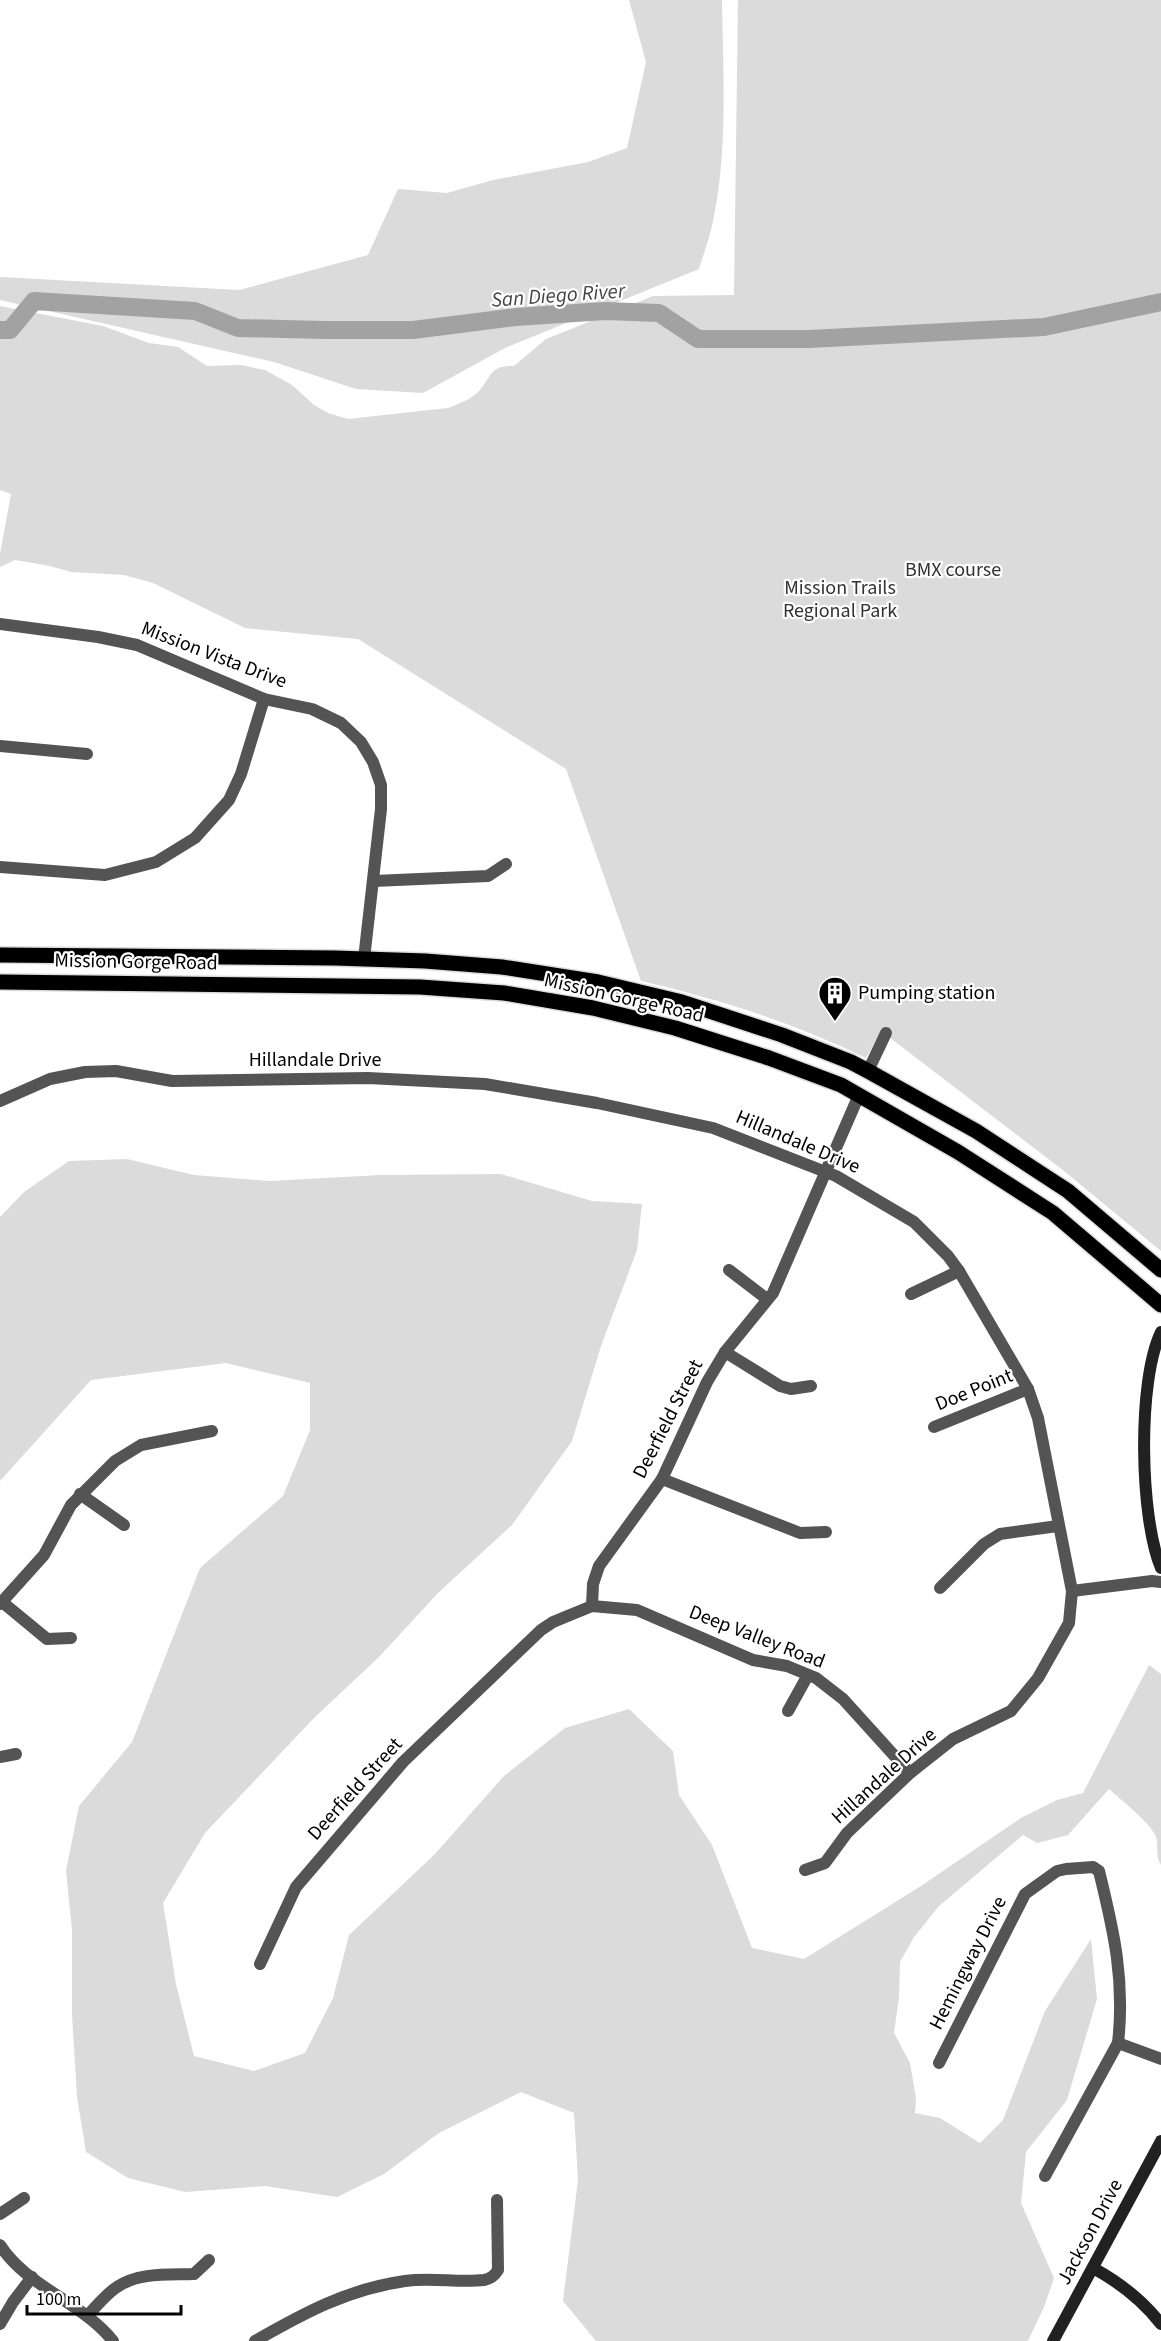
<svg xmlns="http://www.w3.org/2000/svg" width="1161" height="2341" viewBox="0 0 1161 2341" font-family="'Source Sans 3',sans-serif">
  <rect width="100%" height="100%" fill="#fff"/>
  <g fill="#dbdbdb">
    <path d="M 629,0 L 722,0 C 723,71 728,146 714,216 C 711,234 704,252 699,269 L 505,348 L 423,393 L 356,389 L 274,362 L 0,300 L 0,277 L 239,290 L 368,255 L 398,189 L 447,193 L 493,180 L 588,162 L 627,148 L 646,62 Z"/>
    <path d="M 738,0 L 1161,0 L 1161,1251 L 1064,1171 L 881,1031 L 866,1058 C 794,1023 719,999 641,981 L 566,769 L 358,639 L 245,628 L 153,583 L 124,575 L 71,572 L 50,566 L 15,560 L 0,567 L 0,554 L 11,494 L 0,490 L 0,306 L 103,326 L 149,343 L 178,347 L 207,366 L 241,365 L 265,370 L 292,385 L 314,405 L 328,413 L 348,419 L 448,408 C 458,404 470,400 478,392 C 492,377 489,365 514,366 L 546,339 L 653,296 L 734,295 Z"/>
    <path d="M 127,1159 L 194,1175 L 270,1181 L 381,1175 L 501,1174 L 592,1201 L 642,1204 L 637,1250 L 601,1346 L 572,1441 L 512,1525 L 438,1593 L 379,1657 L 314,1718 L 205,1833 L 163,1903 L 176,1984 L 194,2056 L 254,2071 L 305,2053 L 333,1998 L 349,1935 L 434,1855 L 504,1776 L 565,1728 L 629,1709 L 673,1751 L 679,1795 L 712,1845 L 752,1948 L 804,1959 L 921,1886 L 1021,1818 L 1057,1800 L 1083,1793 L 1149,1665 L 1161,1674 L 1161,1865 C 1155,1856 1159,1847 1156,1837 C 1150,1822 1122,1801 1109,1789 L 1068,1835 L 1037,1843 L 1023,1835 L 939,1906 L 914,1937 L 900,1962 L 899,1998 L 894,2033 L 910,2063 L 916,2098 L 915,2113 L 940,2118 L 980,2143 L 1003,2120 L 1045,2011 L 1091,1939 L 1097,1999 L 1067,2100 L 1026,2152 L 1021,2203 L 1054,2278 L 1044,2307 L 1028,2341 L 596,2341 L 563,2301 L 578,2180 L 574,2113 L 521,2092 L 439,2133 L 384,2174 L 337,2197 L 265,2186 L 185,2192 L 128,2178 L 86,2152 L 77,2097 L 72,2015 L 72,1930 L 66,1871 L 79,1806 L 132,1742 L 200,1568 L 283,1496 L 310,1430 L 310,1383 L 226,1363 L 91,1380 L 0,1481 L 0,1217 L 24,1192 L 69,1161 Z"/>
  </g>
  <g fill="none" stroke-linecap="round" stroke-linejoin="round">
    <polyline stroke="#a2a2a2" stroke-width="18" points="0,330 10,330 34,301 195,311 238,328 324,330 413,330 516,317 605,311 659,313 698,339 809,339 1044,327 1161,302"/>
    <defs>
      <g id="primary">
        <polyline points="0,955 335,958 425,961 502,967 598,982 682,1002 782,1035 851,1062 868,1071 976,1131 1068,1191 1161,1270"/>
        <polyline points="0,982 420,987 504,993 593,1008 675,1028 769,1058 841,1085 958,1152 1053,1213 1161,1305"/>
      </g>
    </defs>
    <use href="#primary" stroke="#dbdbdb" stroke-width="18"/>
    <g stroke="#545454" stroke-width="12">
      <polyline points="0,624 98,637 137,645 264,699 312,709 341,723 361,742 373,762 381,785 381,809 364,959"/>
      <polyline points="0,746 87,754"/>
      <polyline points="0,867 105,875 156,862 195,838 229,800 241,774 264,699"/>
      <polyline points="374,881 488,876 506,864"/>
      <polyline points="868,1071 886,1033"/>
      <polyline points="0,1101 50,1079 85,1072 116,1071 172,1081 368,1078 485,1084 597,1103 713,1128 836,1176 914,1222 948,1256 959,1271 1028,1389 1038,1418 1072,1591 1069,1623 1038,1678 1011,1711 953,1739 910,1773 847,1833 825,1863 805,1870"/>
      <polyline points="729,1270 767,1299"/>
      <polyline points="911,1294 959,1271"/>
      <polyline points="725,1352 780,1386 791,1389 811,1386"/>
      <polyline points="934,1427 1028,1389"/>
      <polyline points="662,1479 800,1533 826,1532"/>
      <polyline points="80,1494 124,1525"/>
      <polyline points="940,1588 984,1544 1000,1534 1058,1526"/>
      <polyline points="1072,1591 1152,1581 1161,1582"/>
      <polyline points="2,1602 47,1639 71,1638"/>
      <polyline points="0,1604 44,1555 71,1505 115,1461 141,1445 212,1431"/>
      <polyline points="592,1606 593,1584 599,1566 662,1479 707,1382 725,1352 773,1293 859,1095"/>
      <polyline points="788,1711 808,1675"/>
      <polyline points="0,1757 16,1754"/>
      <polyline points="260,1964 296,1887 403,1762 541,1630 553,1622 592,1606 637,1610 753,1660 787,1666 816,1678 843,1699 910,1773"/>
      <polyline points="1118,2043 1161,2059"/>
      <path d="M 939,2063 L 1025,1894 L 1057,1871 L 1066,1869 L 1093,1867 L 1099,1871 C 1114,1932 1125,1980 1118,2043 L 1045,2176"/>
      <polyline points="0,2214 24,2198"/>
      <path d="M 0,2245 C 27,2287 82,2302 113,2341"/>
      <path d="M 87,2316 C 96,2307 106,2294 117,2287 C 139,2272 169,2275 194,2274 L 209,2260"/>
      <polyline points="0,2324 13,2302 32,2277"/>
      <path d="M 255,2341 C 304,2313 348,2289 405,2281 C 431,2277 458,2283 484,2280 C 490,2279 495,2275 498,2270 L 497,2200"/>
    </g>
    <g stroke="#212121" stroke-width="12">
      <path d="M 1161,1332 C 1137,1382 1140,1518 1161,1568"/>
      <path d="M 1093,2268 C 1119,2282 1143,2301 1161,2324"/>
      <polyline points="1053,2341 1161,2141"/>
    </g>
    <use href="#primary" stroke="#000" stroke-width="15"/>
  </g>
  <defs>
    <symbol id="building-pin" viewBox="-11 -11 22 30"><path d="M0 17L-7.5 6A9.5 9.5 0 1 1 7.5 6Z" fill="#000" stroke="#fff"/><path d="M-4-6H4V6H1V3H-1V6H-4ZM-2.5-4.3h1.7v1.8h-1.7ZM.8-4.3h1.7v1.8H.8ZM-2.5-1h1.7V.8h-1.7ZM.8-1h1.7V.8H.8Z" fill="#fff"/></symbol>
  </defs>
  <g fill-rule="evenodd">
    <use href="#building-pin" x="816" y="974" width="38" height="52"/>
  </g>
  <g text-anchor="middle" dominant-baseline="central" stroke-width="4.5" stroke-linejoin="round" paint-order="stroke">
    <g font-size="20" fill="#323232" stroke="#fff">
      <text x="953" y="570">BMX course</text>
      <text x="840" y="588">Mission Trails<tspan x="840" dy="23">Regional Park</tspan></text>
    </g>
    <g font-size="20" fill="#000" stroke="#fff">
      <text transform="translate(214 655) rotate(21)">Mission Vista Drive</text>
      <text transform="translate(136 962) rotate(1)">Mission Gorge Road</text>
      <text transform="translate(624 998) rotate(13)">Mission Gorge Road</text>
      <text x="315" y="1060">Hillandale Drive</text>
      <text transform="translate(798 1142) rotate(23)">Hillandale Drive</text>
      <text transform="translate(974 1390) rotate(-22)">Doe Point</text>
      <text transform="translate(668 1419) rotate(-63)">Deerfield Street</text>
      <text transform="translate(757 1637) rotate(21)">Deep Valley Road</text>
      <text transform="translate(884 1776) rotate(-42)">Hillandale Drive</text>
      <text transform="translate(355 1789) rotate(-48)">Deerfield Street</text>
      <text transform="translate(968 1963) rotate(-63)">Hemingway Drive</text>
      <text transform="translate(1090 2232) rotate(-62)">Jackson Drive</text>
    </g>
    <g font-size="20" fill="#000" stroke="#fff" text-anchor="start">
      <text x="858" y="993">Pumping station</text>
    </g>
    <g font-size="21" font-style="italic" fill="#434343" stroke="#fff">
      <text transform="translate(558 295) rotate(-4)">San Diego River</text>
    </g>
  </g>
  <path d="M27 2305v9h154v-9" fill="none" stroke="#000000" stroke-width="3"/>
  <text x="36" y="2305" font-size="18" fill="#000000" stroke="#ffffff" stroke-width="4.5" paint-order="stroke">100 m</text>
</svg>
